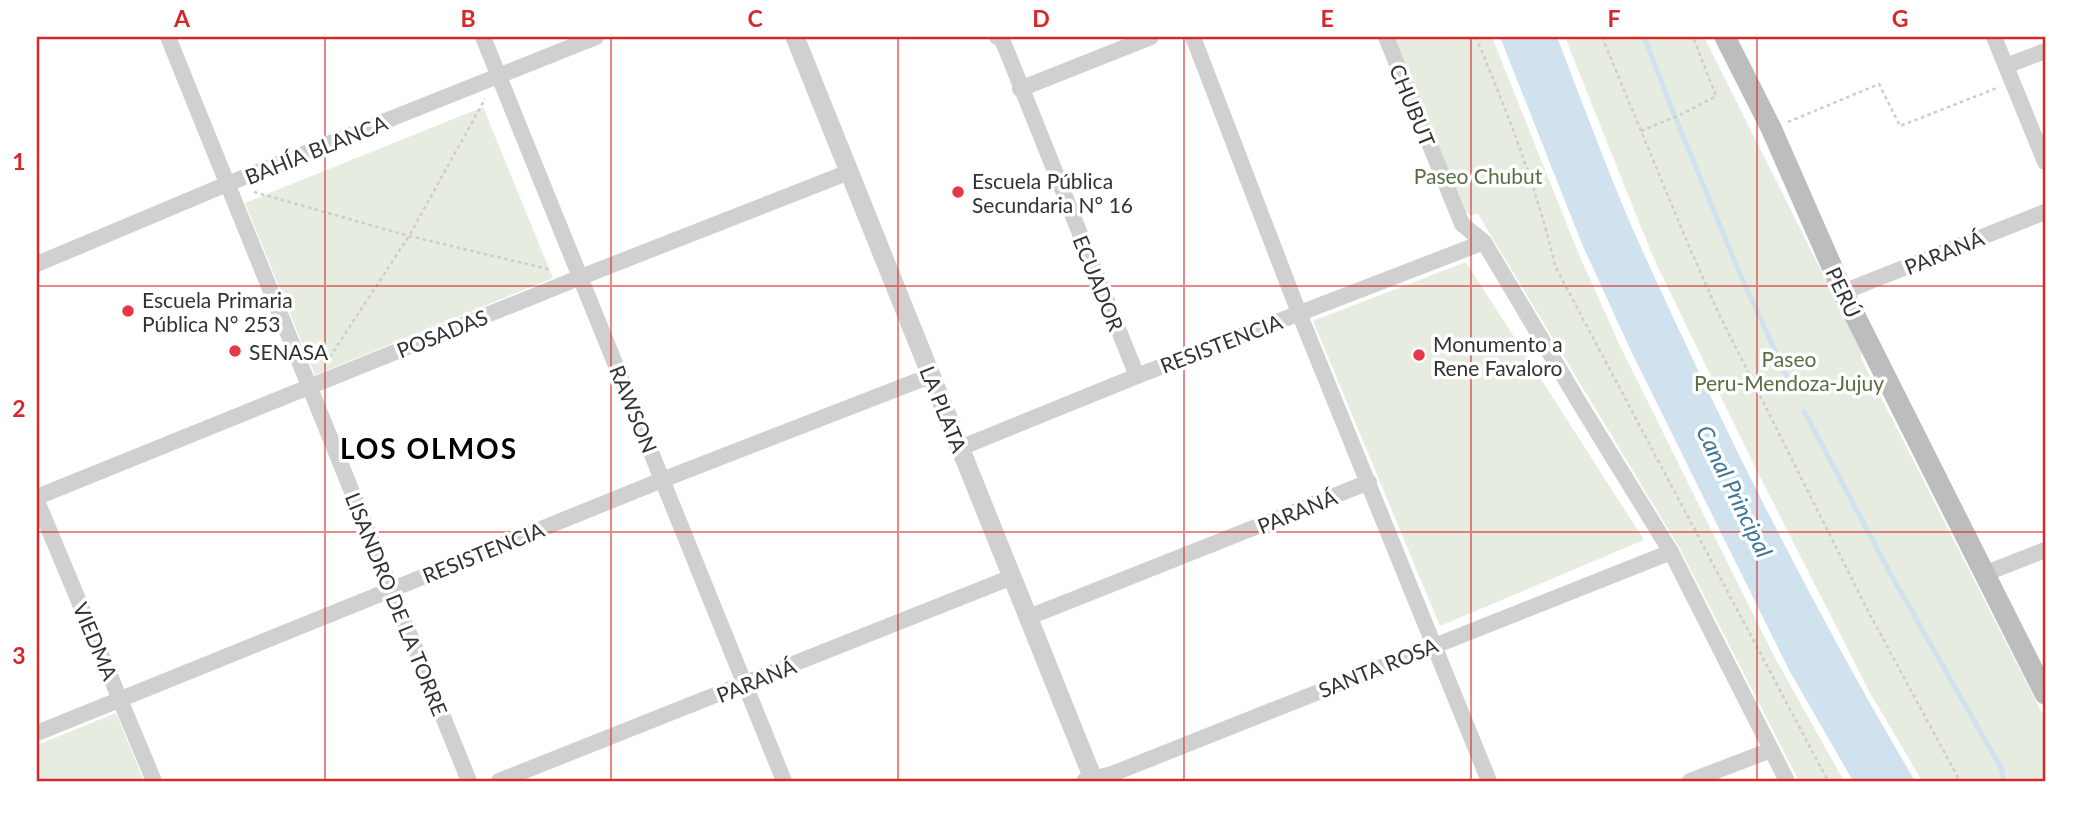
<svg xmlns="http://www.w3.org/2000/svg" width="2082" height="818" viewBox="0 0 2082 818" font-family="Lato,sans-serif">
  <rect width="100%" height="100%" fill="#fff"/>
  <g fill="#e6ecdf">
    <polygon points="1392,37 1492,37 1577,250 1620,346 1775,658 1844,781 1799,781 1680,549 1478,214 1471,215 1463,211"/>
    <polygon points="1565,37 1704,37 1861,350 1861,358 2045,719 2045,781 1922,781 1869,691 1754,465 1654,259"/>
    <polygon points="483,107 553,278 315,375 245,203"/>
    <polygon points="1466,262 1644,540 1440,626 1313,321"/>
    <polygon points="116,713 144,781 37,781 37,745"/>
  </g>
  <path fill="#cfe2ee" d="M 1500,37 L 1557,37 C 1586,112 1614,189 1648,263 C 1729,440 1816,614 1915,781 L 1853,781 L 1789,670 L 1631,351 L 1582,244 Z"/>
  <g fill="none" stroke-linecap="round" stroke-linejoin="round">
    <g stroke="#cfe2ee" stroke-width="5">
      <polyline points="1644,37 1674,114"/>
      <polyline points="1676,119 1740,274 1794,392"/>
      <polyline points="1804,411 1889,571 2001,768 2004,781"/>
    </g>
    <g stroke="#cdcdcd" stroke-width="2.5" stroke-dasharray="3.5 3.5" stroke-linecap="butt">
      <path d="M 1476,37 C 1507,112 1537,187 1555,266 L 1828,781"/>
      <polyline points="1602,37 1688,244 1719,314 1869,613 1960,781"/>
      <polyline points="1788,122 1879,84 1900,126 1997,88"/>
      <polyline points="1641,131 1684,113 1716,96 1693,37"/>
      <polyline points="254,192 409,236 552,270"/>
      <polyline points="326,363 409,236 485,99"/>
    </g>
    <g stroke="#d0d0d0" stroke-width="16">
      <polyline points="168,37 469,781"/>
      <polyline points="483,37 784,781"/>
      <polyline points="997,37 1002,40 1006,49 1137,376"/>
      <polyline points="1193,37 1299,313 1489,781"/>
      <polyline points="1386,37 1462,224 1484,242 1580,404 1671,552 1787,781"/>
      <polyline points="1994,37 2045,162"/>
      <polyline points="2006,66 2045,51"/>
      <polyline points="1020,89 1151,37"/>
      <polyline points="37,264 227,184 596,37"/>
      <polyline points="1843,292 2045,212"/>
      <polyline points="960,448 1137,376 1484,242"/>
      <polyline points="37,497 581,277 849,172"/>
      <polyline points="37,501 154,781"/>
      <polyline points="1984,574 2045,550"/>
      <polyline points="1029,617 1369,482"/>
      <polyline points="37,733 662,480 930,376"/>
      <polyline points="499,781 1012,577"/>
      <polyline points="1084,781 1112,774 1671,552"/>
      <polyline points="1690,781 1771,750"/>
    </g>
    <polyline stroke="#d0d0d0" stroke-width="19" points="795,37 1094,781"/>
    <polyline stroke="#bdbdbd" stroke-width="21" points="1725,37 1771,128 1843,292 2045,694"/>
  </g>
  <path fill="none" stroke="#d62828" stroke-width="2" stroke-opacity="0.55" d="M 325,37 L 325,781M 611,37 L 611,781M 898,37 L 898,781M 1184,37 L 1184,781M 1471,37 L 1471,781M 1757,37 L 1757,781M 37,286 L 2045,286M 37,532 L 2045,532"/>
  <g fill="#e63946" stroke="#fff" stroke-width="2.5">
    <circle cx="958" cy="192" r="7"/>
    <circle cx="128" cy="311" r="7"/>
    <circle cx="235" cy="351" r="7"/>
    <circle cx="1419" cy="355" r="7"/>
  </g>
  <g text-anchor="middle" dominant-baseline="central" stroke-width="7" stroke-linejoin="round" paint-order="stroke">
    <g font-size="21" fill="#333" stroke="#fff">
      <text transform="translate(1413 105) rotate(68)">CHUBUT</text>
      <text transform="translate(316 149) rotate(-22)">BAHÍA BLANCA</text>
      <text transform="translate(1944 252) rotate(-22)">PARANÁ</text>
      <text transform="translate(1099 283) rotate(68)">ECUADOR</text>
      <text transform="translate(1844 292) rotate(65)">PERÚ</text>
      <text transform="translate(442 333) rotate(-22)">POSADAS</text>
      <text transform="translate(1221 343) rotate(-21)">RESISTENCIA</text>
      <text transform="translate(634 409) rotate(68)">RAWSON</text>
      <text transform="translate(944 409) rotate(68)">LA PLATA</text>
      <text transform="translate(1297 511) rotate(-22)">PARANÁ</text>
      <text transform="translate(483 552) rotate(-22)">RESISTENCIA</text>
      <text transform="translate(397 604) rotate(68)">LISANDRO DE LA TORRE</text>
      <text transform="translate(96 641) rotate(67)">VIEDMA</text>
      <text transform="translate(1378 667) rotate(-22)">SANTA ROSA</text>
      <text transform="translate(756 680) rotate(-22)">PARANÁ</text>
    </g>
    <g font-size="21" fill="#56703f" stroke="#fff">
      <text x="1478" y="175">Paseo Chubut</text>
      <text x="1789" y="358">Paseo<tspan x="1789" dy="24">Peru-Mendoza-Jujuy</tspan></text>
    </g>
    <g font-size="21" fill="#333" stroke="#fff" text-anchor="start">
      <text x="972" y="180">Escuela Pública<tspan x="972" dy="24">Secundaria N° 16</tspan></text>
      <text x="142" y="299">Escuela Primaria<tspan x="142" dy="24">Pública N° 253</tspan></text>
      <text x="1433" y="343">Monumento a<tspan x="1433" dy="24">Rene Favaloro</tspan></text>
      <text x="249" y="351">SENASA</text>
    </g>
    <g font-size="23" font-style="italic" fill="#3f7597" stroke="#fff">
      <text transform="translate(1735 491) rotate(64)">Canal Principal</text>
    </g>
    <g font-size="28" font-weight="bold" letter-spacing="2" fill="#000" stroke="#fff">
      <text x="429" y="448">LOS OLMOS</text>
    </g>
  </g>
  <rect width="2082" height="818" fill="none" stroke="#ffffff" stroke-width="77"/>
  <rect x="38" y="38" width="2006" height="742" fill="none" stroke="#d62828" stroke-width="2.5"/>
  <g font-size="23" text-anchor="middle" font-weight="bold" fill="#d62828">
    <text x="182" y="27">A</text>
    <text x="468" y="27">B</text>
    <text x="755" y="27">C</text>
    <text x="1041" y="27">D</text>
    <text x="1327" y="27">E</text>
    <text x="1614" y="27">F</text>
    <text x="1900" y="27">G</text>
    <text x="19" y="170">1</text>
    <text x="19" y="417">2</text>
    <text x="19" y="664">3</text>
  </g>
</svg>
